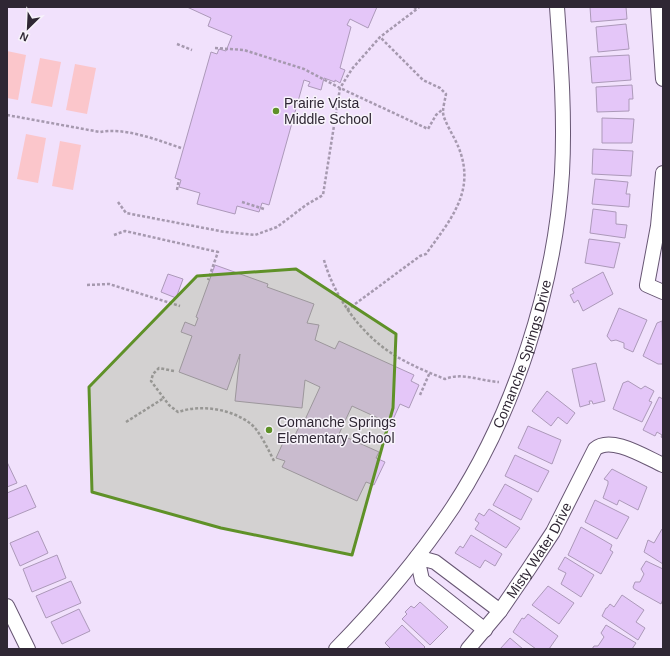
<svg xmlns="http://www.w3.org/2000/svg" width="670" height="656" viewBox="0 0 670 656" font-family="Arial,sans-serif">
  <rect width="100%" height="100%" fill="#f1e1fc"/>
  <g fill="#fbc6cb">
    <polygon points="7,51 26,55 18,100 7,98"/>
    <polygon points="40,58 61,62 52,107 31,103"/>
    <polygon points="75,64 96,68 87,114 66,110"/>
    <polygon points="26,134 46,138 38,183 17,179"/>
    <polygon points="60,141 81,145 73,190 52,186"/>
  </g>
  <g fill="#e4c6f8" stroke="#ac99b9">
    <polygon points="187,7 377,7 368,28 350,19 347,25 351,27 340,68 345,70 340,83 335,80 335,82 324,78 321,90 308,86 310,82 304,80 269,205 262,203 259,212 237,206 235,214 197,204 200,193 179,187 181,180 175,178 211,52 217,54 219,49 226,51 232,36 208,26 211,18"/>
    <polygon points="590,7 626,7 627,19 591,22"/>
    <polygon points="626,24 629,49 598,52 596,27"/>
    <polygon points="629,55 631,80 592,83 590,57"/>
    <polygon points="632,85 633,99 629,99 629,111 597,112 596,87"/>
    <polygon points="602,118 634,119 632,143 602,143"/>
    <polygon points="593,149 633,151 631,176 592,174"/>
    <polygon points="595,179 628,182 626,194 630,194 629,207 592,204"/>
    <polygon points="593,209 616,212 616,224 627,225 625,238 590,233"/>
    <polygon points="589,239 620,243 614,268 585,263"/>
    <polygon points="215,265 268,284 267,287 314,304 307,323 319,325 315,340 335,349 339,341 414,375 411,381 419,385 409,408 400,404 391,424 352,406 339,434 379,452 376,458 385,462 374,485 366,482 357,501 282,467 285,461 276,458 287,434 294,437 301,423 303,424 320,387 305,380 302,408 235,401 240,354 227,390 179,372 192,336 181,332 185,322 195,326 198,318 196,317"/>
    <polygon points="603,272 613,294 583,311 578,300 574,303 570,295 574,293 572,289"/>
    <polygon points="168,274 183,279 176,298 161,292"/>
    <polygon points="619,308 647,320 633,352 624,348 624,343 616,340 611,341 607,336"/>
    <polygon points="662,321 663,364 658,364 643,356 657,323"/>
    <polygon points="596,363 605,401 593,404 592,401 589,401 590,404 580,407 572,369"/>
    <polygon points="628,381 641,389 645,386 654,391 649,401 652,402 642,422 613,409 623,383"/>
    <polygon points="547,391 575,413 567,424 558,417 551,426 532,411"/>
    <polygon points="659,397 663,399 663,438 661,437 662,435 657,432 655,436 643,430"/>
    <polygon points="528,426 561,440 552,464 518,448"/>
    <polygon points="515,455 549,471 538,492 505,476"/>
    <polygon points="7,462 17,483 7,487"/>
    <polygon points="612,469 647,487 638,510 619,500 617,505 603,498 608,484 608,481 604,479"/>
    <polygon points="505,484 532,499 521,520 493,505"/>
    <polygon points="26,485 36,507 7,519 7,493"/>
    <polygon points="595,500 629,517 617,539 585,522"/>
    <polygon points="489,509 520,528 506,548 475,529 479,523 475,520 479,513 484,516"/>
    <polygon points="581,527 612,545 610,550 613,552 601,574 568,555"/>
    <polygon points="662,529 663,530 663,564 644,552 648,540 654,543"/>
    <polygon points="38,531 48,553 20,566 10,543"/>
    <polygon points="471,535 502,554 495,566 485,560 480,568 455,553 460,546 463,548"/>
    <polygon points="57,555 66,578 32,592 23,569"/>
    <polygon points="565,557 594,575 581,597 561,584 566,573 558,569"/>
    <polygon points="646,561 663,569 663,599 661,604 634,589 633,587 635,582 640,582 644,574 641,569"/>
    <polygon points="71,581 81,603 46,618 36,596"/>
    <polygon points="548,586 574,603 559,624 532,605"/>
    <polygon points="622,595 644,610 636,622 645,628 638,640 602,616 606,608 607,608 610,604 614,607"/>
    <polygon points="420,602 448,627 430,645 402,619 407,614 405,612 411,606 414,608"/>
    <polygon points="79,609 90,631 62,644 51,622"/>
    <polygon points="528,614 558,636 549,649 536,649 513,632 522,618 524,619"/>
    <polygon points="402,625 425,647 423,649 391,649 385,643"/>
    <polygon points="606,625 636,643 632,649 592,649 594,646 598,646 604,637 601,633"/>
    <polygon points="510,638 523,649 500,649"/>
  </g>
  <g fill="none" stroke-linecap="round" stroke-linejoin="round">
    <defs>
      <g id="street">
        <polyline points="658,7 663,79"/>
        <polyline points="663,173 658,226 647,285 663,292"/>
        <polyline points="7,606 28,649"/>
        <polyline points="485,630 422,580 417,557 435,562 500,611"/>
        <path id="s1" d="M 336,649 C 379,605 419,558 453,507 C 515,412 555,286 562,173 C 565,118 561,63 557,7"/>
        <path id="s2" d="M 468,649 L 500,611 L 528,570 L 553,532 L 595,449 C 611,435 645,457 663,465"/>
      </g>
    </defs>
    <use href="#street" stroke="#675673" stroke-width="16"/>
    <g stroke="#a699af" stroke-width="2.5" stroke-dasharray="3 2" stroke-linecap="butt">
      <polyline points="414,7 417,9 419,7"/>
      <polyline points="177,44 192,50"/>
      <polyline points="215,48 244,50 304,69 340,88 428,129 436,115 443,109"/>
      <path d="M 7,115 L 100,132 C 124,127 158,140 181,148"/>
      <polyline points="177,190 179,179"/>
      <polyline points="118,202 126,213 225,232 255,235 277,227 306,205 323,195 340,88 352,69 380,37 417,9"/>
      <polyline points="242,202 264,209"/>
      <polyline points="114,235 125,231 218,252 208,280"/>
      <path d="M 324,260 C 335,299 364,339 401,359 C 415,367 430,373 445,379 C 463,372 480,381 499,382"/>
      <polyline points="87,285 109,284 180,306"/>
      <path d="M 347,310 L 420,256 L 426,254 C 450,220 477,191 458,146 C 455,138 443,120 443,112 C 443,107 445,100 446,94 L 440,88 L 423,80 L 380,37"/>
      <path d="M 174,371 L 159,368 L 153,374 L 151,381 L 169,405 L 178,412 C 201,404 232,409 251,424 C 259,430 269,451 274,461"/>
      <polyline points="420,395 430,372"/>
      <polyline points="126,422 164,398"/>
    </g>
    <use href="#street" stroke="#fff" stroke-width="14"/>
  </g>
  <path fill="#5f9128" fill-opacity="0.2" stroke="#5f9128" stroke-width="3" stroke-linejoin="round" d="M 296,269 L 396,334 L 393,408 L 352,555 L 221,528 L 92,492 L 89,387 L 197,276 Z"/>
  <g fill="#5f9128" stroke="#f7f3fa" stroke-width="1.5">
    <circle cx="276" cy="111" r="4"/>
    <circle cx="269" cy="430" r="4"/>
  </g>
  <g text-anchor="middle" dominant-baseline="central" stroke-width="3" stroke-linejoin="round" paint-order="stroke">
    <g font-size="14" fill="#2f2734" stroke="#f7f3fa" text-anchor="start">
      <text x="284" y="103">Prairie Vista<tspan x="284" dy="16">Middle School</tspan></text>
      <text x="277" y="422">Comanche Springs<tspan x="277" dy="16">Elementary School</tspan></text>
    </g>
    <g font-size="14" fill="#2f2734" stroke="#f7f3fa">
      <text stroke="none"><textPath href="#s1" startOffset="353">Comanche Springs Drive</textPath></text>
      <text stroke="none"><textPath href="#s2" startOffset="122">Misty Water Drive</textPath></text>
    </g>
  </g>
  <rect width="670" height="656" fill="none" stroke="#2f2734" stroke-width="16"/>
  <g transform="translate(28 28) rotate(204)" stroke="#f7f3fa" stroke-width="3" paint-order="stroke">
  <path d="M0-3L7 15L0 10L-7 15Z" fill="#2f2734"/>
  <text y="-6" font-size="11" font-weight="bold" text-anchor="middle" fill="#2f2734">N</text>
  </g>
</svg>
